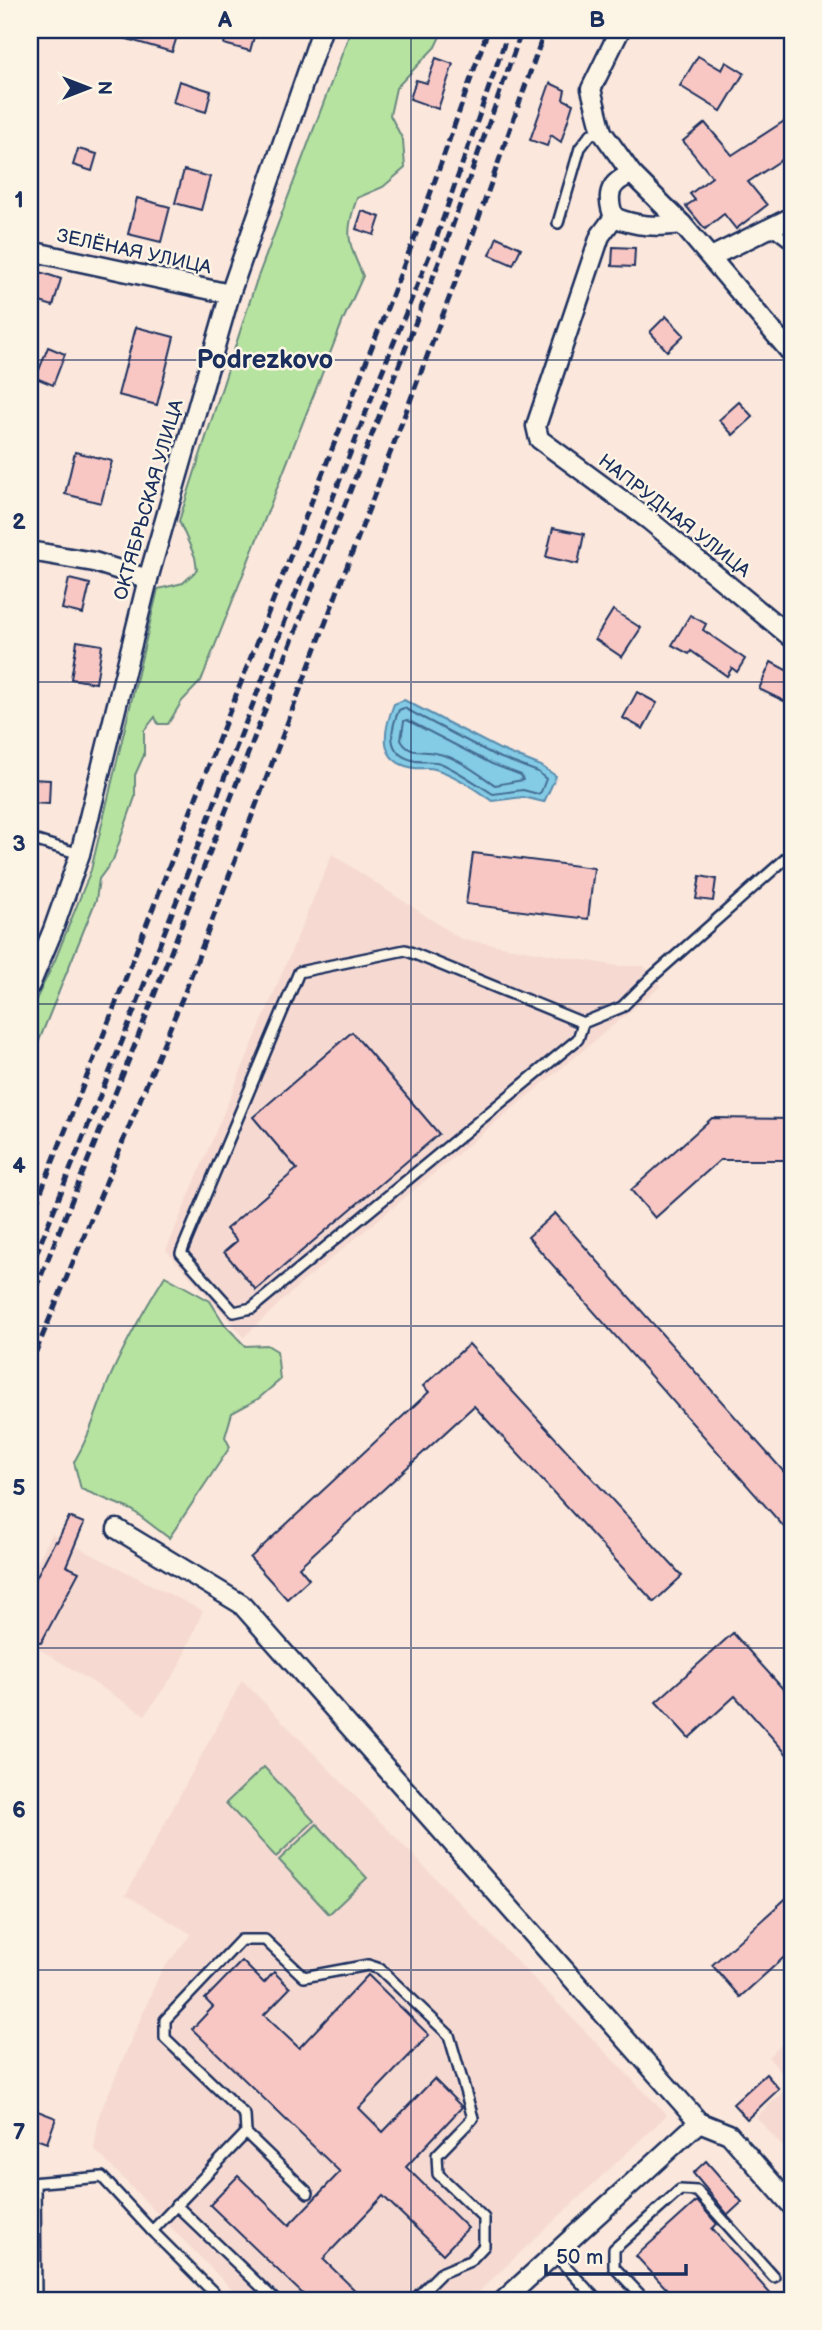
<svg xmlns="http://www.w3.org/2000/svg" width="822" height="2330" viewBox="0 0 822 2330" font-family="'Balsamiq Sans',sans-serif">
  <rect width="100%" height="100%" fill="#fbe7db"/>
  <filter id="ink" filterUnits="userSpaceOnUse"><feTurbulence type="fractalNoise" baseFrequency=".0143" numOctaves="2"/><feDisplacementMap in="SourceGraphic" scale="14" xChannelSelector="R" yChannelSelector="G"/><feConvolveMatrix kernelMatrix="1 2 1 2 8 2 1 2 1" color-interpolation-filters="sRGB"/></filter>
  <g filter="url(#ink)">
    <g fill="#f6dad2">
      <polygon points="332,854 461,939 618,966 644,966 661,986 299,1285 244,1337 166,1250"/>
      <polygon points="52,1534 203,1611 177,1670 145,1715 30,1643 30,1576"/>
      <polygon points="242,1680 667,2115 470,2300 242,2300 94,2149 99,2115 160,1973 191,1934 126,1895"/>
      <polygon points="792,2035 792,2157 756,2117 791,2084 768,2057"/>
    </g>
    <g fill="#b7e3a0" stroke="#69897f" stroke-width="2">
      <path d="M 351,30 L 443,30 L 435,47 L 396,88 L 390,115 L 403,140 L 405,168 L 383,187 L 357,198 C 344,234 348,242 363,276 L 344,318 L 201,681 L 182,701 L 168,724 L 158,724 L 155,717 L 144,731 L 144,755 L 135,775 L 135,797 L 113,860 L 99,879 L 96,900 L 30,1063 L 30,1012 L 55,960 L 91,870 L 158,589 L 183,583 L 197,570 L 195,557 L 179,521 L 256,282 Z"/>
      <path d="M 165,1276 L 210,1301 L 225,1325 L 245,1346 L 267,1345 L 277,1351 L 280,1380 L 258,1399 L 232,1413 L 225,1437 L 230,1447 L 169,1538 L 132,1510 L 81,1489 L 74,1462 C 89,1437 96,1413 106,1387 C 121,1350 144,1310 165,1276 Z"/>
      <polygon points="264,1767 314,1821 276,1857 226,1803"/>
      <polygon points="317,1824 367,1878 329,1914 279,1860"/>
    </g>
    <path fill="#84cbe5" stroke="#5a8daf" stroke-width="2" d="M 404,700 L 499,749 L 541,766 L 556,776 L 544,802 L 523,797 L 492,801 C 474,789 456,775 435,769 C 428,767 421,769 414,768 C 376,762 384,729 394,704 Z"/>
    <g fill="none" stroke-linecap="round" stroke-linejoin="round">
      <g stroke="#456d94" stroke-width="2">
        <path d="M 404,708 L 496,756 L 538,772 L 546,779 L 541,792 L 538,794 L 523,790 L 493,794 C 475,783 459,771 440,763 C 431,760 421,763 412,760 C 386,753 390,730 399,710 Z"/>
        <path d="M 407,720 L 492,764 L 521,775 L 523,780 L 495,785 C 477,773 458,757 435,753 C 421,750 409,755 401,740 L 404,721 Z"/>
      </g>
    </g>
    <g fill="#f8c7c4" stroke="#1b2f5e" stroke-width="2">
      <polygon points="111,30 179,30 172,52 110,34"/>
      <polygon points="227,30 256,30 250,51 224,44"/>
      <polygon points="698,56 722,70 726,62 744,73 721,111 680,86"/>
      <polygon points="436,58 453,64 438,109 410,99 416,80 427,83"/>
      <polygon points="179,81 211,91 206,112 173,102"/>
      <polygon points="550,83 565,90 563,99 573,104 561,142 551,135 547,146 530,140"/>
      <polygon points="792,116 792,153 748,182 767,205 736,229 724,214 705,229 686,206 695,200 690,194 712,177 683,141 705,123 732,155"/>
      <polygon points="78,149 97,154 92,171 73,165"/>
      <polygon points="184,170 210,177 201,210 175,203"/>
      <polygon points="137,198 170,207 161,242 128,234"/>
      <polygon points="362,211 380,217 374,235 356,229"/>
      <polygon points="497,237 521,248 513,265 490,255"/>
      <polygon points="613,247 635,248 634,267 612,266"/>
      <polygon points="34,270 61,279 53,306 30,299 30,285"/>
      <polygon points="666,316 684,335 667,351 650,332"/>
      <polygon points="136,327 174,337 157,405 118,395"/>
      <polygon points="48,347 65,354 53,385 36,378"/>
      <polygon points="739,402 753,417 733,435 719,420"/>
      <polygon points="75,452 112,461 101,503 65,494"/>
      <polygon points="553,528 584,534 578,564 546,557"/>
      <polygon points="69,579 90,584 83,614 62,609"/>
      <polygon points="613,610 641,628 622,657 595,639"/>
      <polygon points="690,615 706,624 703,630 745,659 737,672 732,668 727,676 691,651 689,654 672,645"/>
      <polygon points="77,641 102,645 96,683 71,679"/>
      <polygon points="771,662 792,673 792,705 759,689"/>
      <polygon points="637,692 657,703 643,729 623,718"/>
      <polygon points="30,779 50,780 49,804 30,803"/>
      <polygon points="473,853 594,868 588,919 466,904"/>
      <polygon points="700,876 716,879 713,901 696,899"/>
      <polygon points="352,1032 439,1134 256,1290 224,1252 237,1241 226,1229 297,1169 253,1117"/>
      <polygon points="712,1118 792,1119 792,1160 720,1160 655,1218 631,1190"/>
      <polygon points="555,1213 784,1472 792,1464 792,1519 784,1527 528,1237"/>
      <polygon points="469,1344 682,1576 654,1602 474,1406 299,1567 309,1579 287,1599 250,1558 429,1392 423,1386"/>
      <polygon points="69,1517 84,1523 66,1566 79,1572 41,1643 30,1637 30,1589 55,1541 57,1542"/>
      <polygon points="733,1633 792,1699 792,1760 735,1696 689,1738 656,1702"/>
      <polygon points="792,1893 792,1950 740,1997 712,1965"/>
      <polygon points="242,1961 264,1983 274,1972 290,1988 264,2015 299,2048 368,1975 429,2035 359,2108 383,2132 434,2079 462,2107 406,2167 468,2228 443,2254 383,2196 323,2259 365,2300 309,2300 210,2205 238,2176 289,2225 340,2172 192,2029 213,2007 205,1999"/>
      <polygon points="766,2074 779,2089 747,2119 733,2104"/>
      <polygon points="30,2108 56,2118 47,2143 30,2137"/>
      <polygon points="706,2161 742,2202 728,2215 693,2173"/>
      <polygon points="697,2201 717,2224 712,2229 776,2300 677,2300 636,2256"/>
    </g>
    <g fill="none" stroke-linecap="round" stroke-linejoin="round">
      <defs>
        <g id="lane">
          <polyline points="558,223 580,148 591,134 602,132"/>
          <polyline points="771,228 792,244"/>
          <polyline points="30,839 80,854"/>
          <polyline points="583,1023 578,1039 252,1308 234,1312 181,1253 299,972 405,950 583,1023 622,1007 652,977 792,853"/>
          <polyline points="246,2133 245,2115 165,2038 165,2020 241,1940 265,1940 304,1977 368,1965 380,1969 449,2035 473,2118 437,2155 438,2174 484,2218 484,2246 470,2261 441,2273 414,2300"/>
          <polyline points="30,2183 102,2177 152,2231 221,2300"/>
          <polyline points="35,2183 36,2300"/>
          <polyline points="176,2205 275,2300"/>
          <polyline points="152,2231 246,2133 308,2193"/>
          <polyline points="554,2254 597,2300"/>
          <polyline points="645,2300 614,2267 614,2249 680,2190 697,2191 774,2277"/>
        </g>
        <g id="street">
          <polyline points="620,30 591,89 602,132 632,174 682,224 792,354"/>
          <path d="M 632,174 C 610,182 605,194 614,217 C 637,227 657,227 682,224"/>
          <polyline points="614,217 600,236 536,426 539,439 649,520 792,638"/>
          <polyline points="30,251 230,294"/>
          <polyline points="711,257 792,217"/>
          <polyline points="30,551 94,562 148,579"/>
          <polyline points="30,985 53,930 80,854 148,579 230,294 322,30"/>
          <polyline points="117,1529 241,1604 699,2122 729,2134 792,2206"/>
          <polyline points="504,2300 699,2122"/>
        </g>
      </defs>
      <use href="#lane" stroke="#1b2f5e" stroke-width="14"/>
      <use href="#street" stroke="#1b2f5e" stroke-width="23"/>
      <use href="#lane" stroke="#fcf5e5" stroke-width="9"/>
      <use href="#street" stroke="#fcf5e5" stroke-width="18"/>
      <g stroke="#1b2f5e" stroke-width="5" stroke-dasharray="10 5" stroke-linecap="butt">
        <polyline points="30,1219 103,1036 416,234 488,30"/>
        <polyline points="30,1269 123,1039 377,384 436,239 509,30"/>
        <polyline points="30,1303 136,1042 446,244 522,30"/>
        <polyline points="30,1366 186,989 466,254 545,30"/>
      </g>
    </g>
  </g>
  <path fill="none" stroke="#1b2f5e" stroke-width="2" stroke-opacity="0.55" d="M 411,30 L 411,2300M 30,360 L 792,360M 30,682 L 792,682M 30,1004 L 792,1004M 30,1326 L 792,1326M 30,1648 L 792,1648M 30,1970 L 792,1970"/>
  <g text-anchor="middle" dominant-baseline="central" stroke-width="5" stroke-linejoin="round" paint-order="stroke">
    <g font-size="19" fill="#1b2f5e" stroke="#fcf5e5">
      <text transform="translate(134 252) rotate(12)">ЗЕЛЁНАЯ УЛИЦА</text>
      <text transform="translate(149 500) rotate(-74)">ОКТЯБРЬСКАЯ УЛИЦА</text>
      <text transform="translate(674 516) rotate(38)">НАПРУДНАЯ УЛИЦА</text>
    </g>
    <g font-size="26" font-weight="bold" fill="#1b2f5e" stroke="#fcf5e5">
      <text x="265" y="360">Podrezkovo</text>
    </g>
  </g>
  <rect width="822" height="2330" fill="none" stroke="#fcf5e5" stroke-width="77"/>
  <g transform="translate(88 88) rotate(90)" stroke="#fcf5e5" stroke-width="5" paint-order="stroke">
  <path d="M0-5L12 26L0 18L-12 26Z" fill="#1b2f5e"/>
  <text y="-10" font-size="19" font-weight="bold" text-anchor="middle" fill="#1b2f5e">N</text>
  </g>
  <path d="M546 2264v10h140v-10" fill="none" stroke="#1b2f5e" stroke-width="3.5"/>
  <text x="556" y="2264" font-size="21" fill="#1b2f5e" stroke="#fcf5e5" stroke-width="5" paint-order="stroke">50 m</text>
  <rect x="38" y="38" width="746" height="2254" fill="none" stroke="#1b2f5e" stroke-width="2.5"/>
  <g font-size="23" text-anchor="middle" font-weight="bold" fill="#1b2f5e">
    <text x="225" y="27">A</text>
    <text x="597" y="27">B</text>
    <text x="19" y="207">1</text>
    <text x="19" y="529">2</text>
    <text x="19" y="851">3</text>
    <text x="19" y="1173">4</text>
    <text x="19" y="1495">5</text>
    <text x="19" y="1817">6</text>
    <text x="19" y="2139">7</text>
  </g>
</svg>
